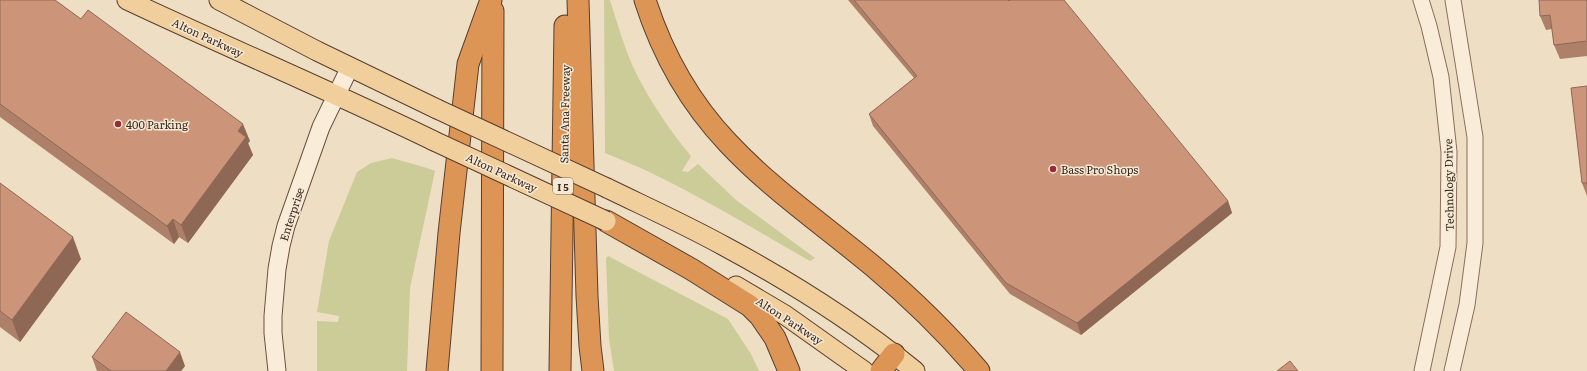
<svg xmlns="http://www.w3.org/2000/svg" width="1587" height="371" viewBox="0 0 1587 371" font-family="Literata,serif">
  <rect width="100%" height="100%" fill="#eedec4"/>
  <g fill="#cbcc98">
    <path d="M 604,0 L 610,0 C 618,25 625,51 637,75 C 652,104 670,131 691,156 L 682,171 L 688,172 L 698,164 L 736,200 L 815,258 L 810,261 C 743,223 677,181 605,153 Z"/>
    <polygon points="392,158 427,168 435,171 410,288 407,371 317,371 317,321 338,322 339,316 317,312 329,241 357,172 371,163"/>
    <polygon points="608,256 728,319 751,354 759,371 614,371 609,339 606,258"/>
  </g>
  <g fill="none" stroke-linecap="round" stroke-linejoin="round">
    <defs>
      <g id="tertiary">
        <polyline points="1421,0 1429,26 1441,77 1449,152 1448,247 1422,371"/>
        <polyline points="1452,371 1467,305 1475,243 1475,137 1453,0"/>
      </g>
      <polyline id="secondary" points="277,371 273,333 273,316 277,269 281,246 286,226 321,127 350,67"/>
      <g id="primary">
        <path d="M 127,0 C 229,48 333,92 434,141"/>
        <polyline points="219,0 317,51 437,109"/>
        <path d="M 607,188 C 646,207 686,225 724,246 C 791,282 856,323 915,371"/>
        <polyline points="736,286 785,315 864,371"/>
      </g>
      <g id="motorway">
        <polyline points="578,0 587,296 590,346 593,371"/>
        <path d="M 645,0 C 662,53 690,103 728,143 C 772,190 825,226 874,267 C 912,299 947,333 979,371"/>
        <polyline points="606,221 691,269 750,306 760,316 775,338 789,371"/>
        <polyline points="437,371 449,233 468,64 491,0"/>
        <polyline points="492,371 493,11"/>
        <polyline points="560,371 565,26"/>
        <polyline points="881,371 894,354"/>
      </g>
    </defs>
    <use href="#tertiary" stroke="#896f5b" stroke-width="17"/>
    <use href="#secondary" stroke="#6b503e" stroke-width="19"/>
    <use href="#primary" stroke="#573e2f" stroke-width="21"/>
    <use href="#motorway" stroke="#573e2f" stroke-width="23"/>
    <use href="#tertiary" stroke="#f9ecd8" stroke-width="15"/>
    <use href="#secondary" stroke="#f9ecd8" stroke-width="17"/>
    <use href="#primary" stroke="#f1cf9d" stroke-width="19"/>
    <use href="#motorway" stroke="#dd9556" stroke-width="21"/>
    <defs>
      <g id="primary-bridge">
        <polyline points="437,109 607,188"/>
        <polyline points="434,141 606,221"/>
      </g>
    </defs>
    <use href="#primary-bridge" stroke="#573e2f" stroke-width="21" stroke-linecap="butt"/>
    <use href="#primary-bridge" stroke="#f1cf9d" stroke-width="19"/>
  </g>
  <g fill="#af8069">
    <polygon points="0,0 250,141 248,143 253,155 188,243 179,237 174,244 0,117"/>
    <polygon points="848,0 1008,0 1228,201 1232,213 1081,335 1010,294 873,126 869,114 914,78"/>
    <polygon points="1587,0 1587,56 1560,59 1554,45 1552,29 1546,30 1540,16"/>
    <polygon points="1587,86 1587,196 1582,183"/>
    <polygon points="0,183 81,259 20,342 0,327"/>
    <polygon points="92,357 185,366 181,371 97,371"/>
  </g>
  <g fill="#8f6855">
    <polygon points="243,124 250,141 248,143 253,155 188,243 181,225 238,131"/>
    <polygon points="1228,201 1232,213 1081,335 1077,323"/>
    <polygon points="173,219 179,237 174,244 167,226"/>
    <polygon points="73,237 81,259 20,342 12,320"/>
    <polygon points="180,352 185,366 181,371 166,371"/>
  </g>
  <g fill="#cc957a" stroke="#8f6855">
    <polygon points="0,0 55,0 81,19 88,10 243,124 238,131 246,137 181,225 173,219 167,226 0,104"/>
    <polygon points="854,0 1008,0 1009,1 1010,0 1064,0 1228,201 1077,323 1006,283 869,114 917,76"/>
    <polygon points="1539,0 1587,0 1587,41 1554,45 1550,15 1540,16"/>
    <polygon points="1587,86 1587,183 1582,183 1571,88"/>
    <polygon points="0,183 73,237 12,320 0,311"/>
    <polygon points="126,312 180,352 166,371 111,371 92,357"/>
    <polygon points="1290,361 1298,371 1277,371"/>
  </g>
  <g fill="#982b36" stroke="#f6e9d4" stroke-width="1.5">
    <circle cx="118" cy="124" r="4"/>
    <circle cx="1053" cy="169" r="4"/>
  </g>
  <g text-anchor="middle" dominant-baseline="central" stroke-width="3" stroke-linejoin="round" paint-order="stroke">
    <rect fill="#f6e9d4" stroke="#726355" stroke-width="1" x="553" y="178" width="20" height="16" rx="3"/>
    <g font-size="10" font-weight="bold" fill="#39291f">
      <text x="563" y="186">I 5</text>
    </g>
    <g font-size="11" fill="#39291f" stroke="#f6e9d4">
      <text transform="translate(208 37) rotate(25)">Alton Parkway</text>
      <text transform="translate(564 114) rotate(-89)">Santa Ana Freeway</text>
      <text transform="translate(502 172) rotate(25)">Alton Parkway</text>
      <text transform="translate(1448 185) rotate(-91)">Technology Drive</text>
      <text transform="translate(291 214) rotate(-72)">Enterprise</text>
      <text transform="translate(790 320) rotate(33)">Alton Parkway</text>
    </g>
    <g font-size="11" fill="#39291f" stroke="#f6e9d4" text-anchor="start">
      <text x="126" y="124">400 Parking</text>
      <text x="1061" y="169">Bass Pro Shops</text>
    </g>
  </g>
</svg>
